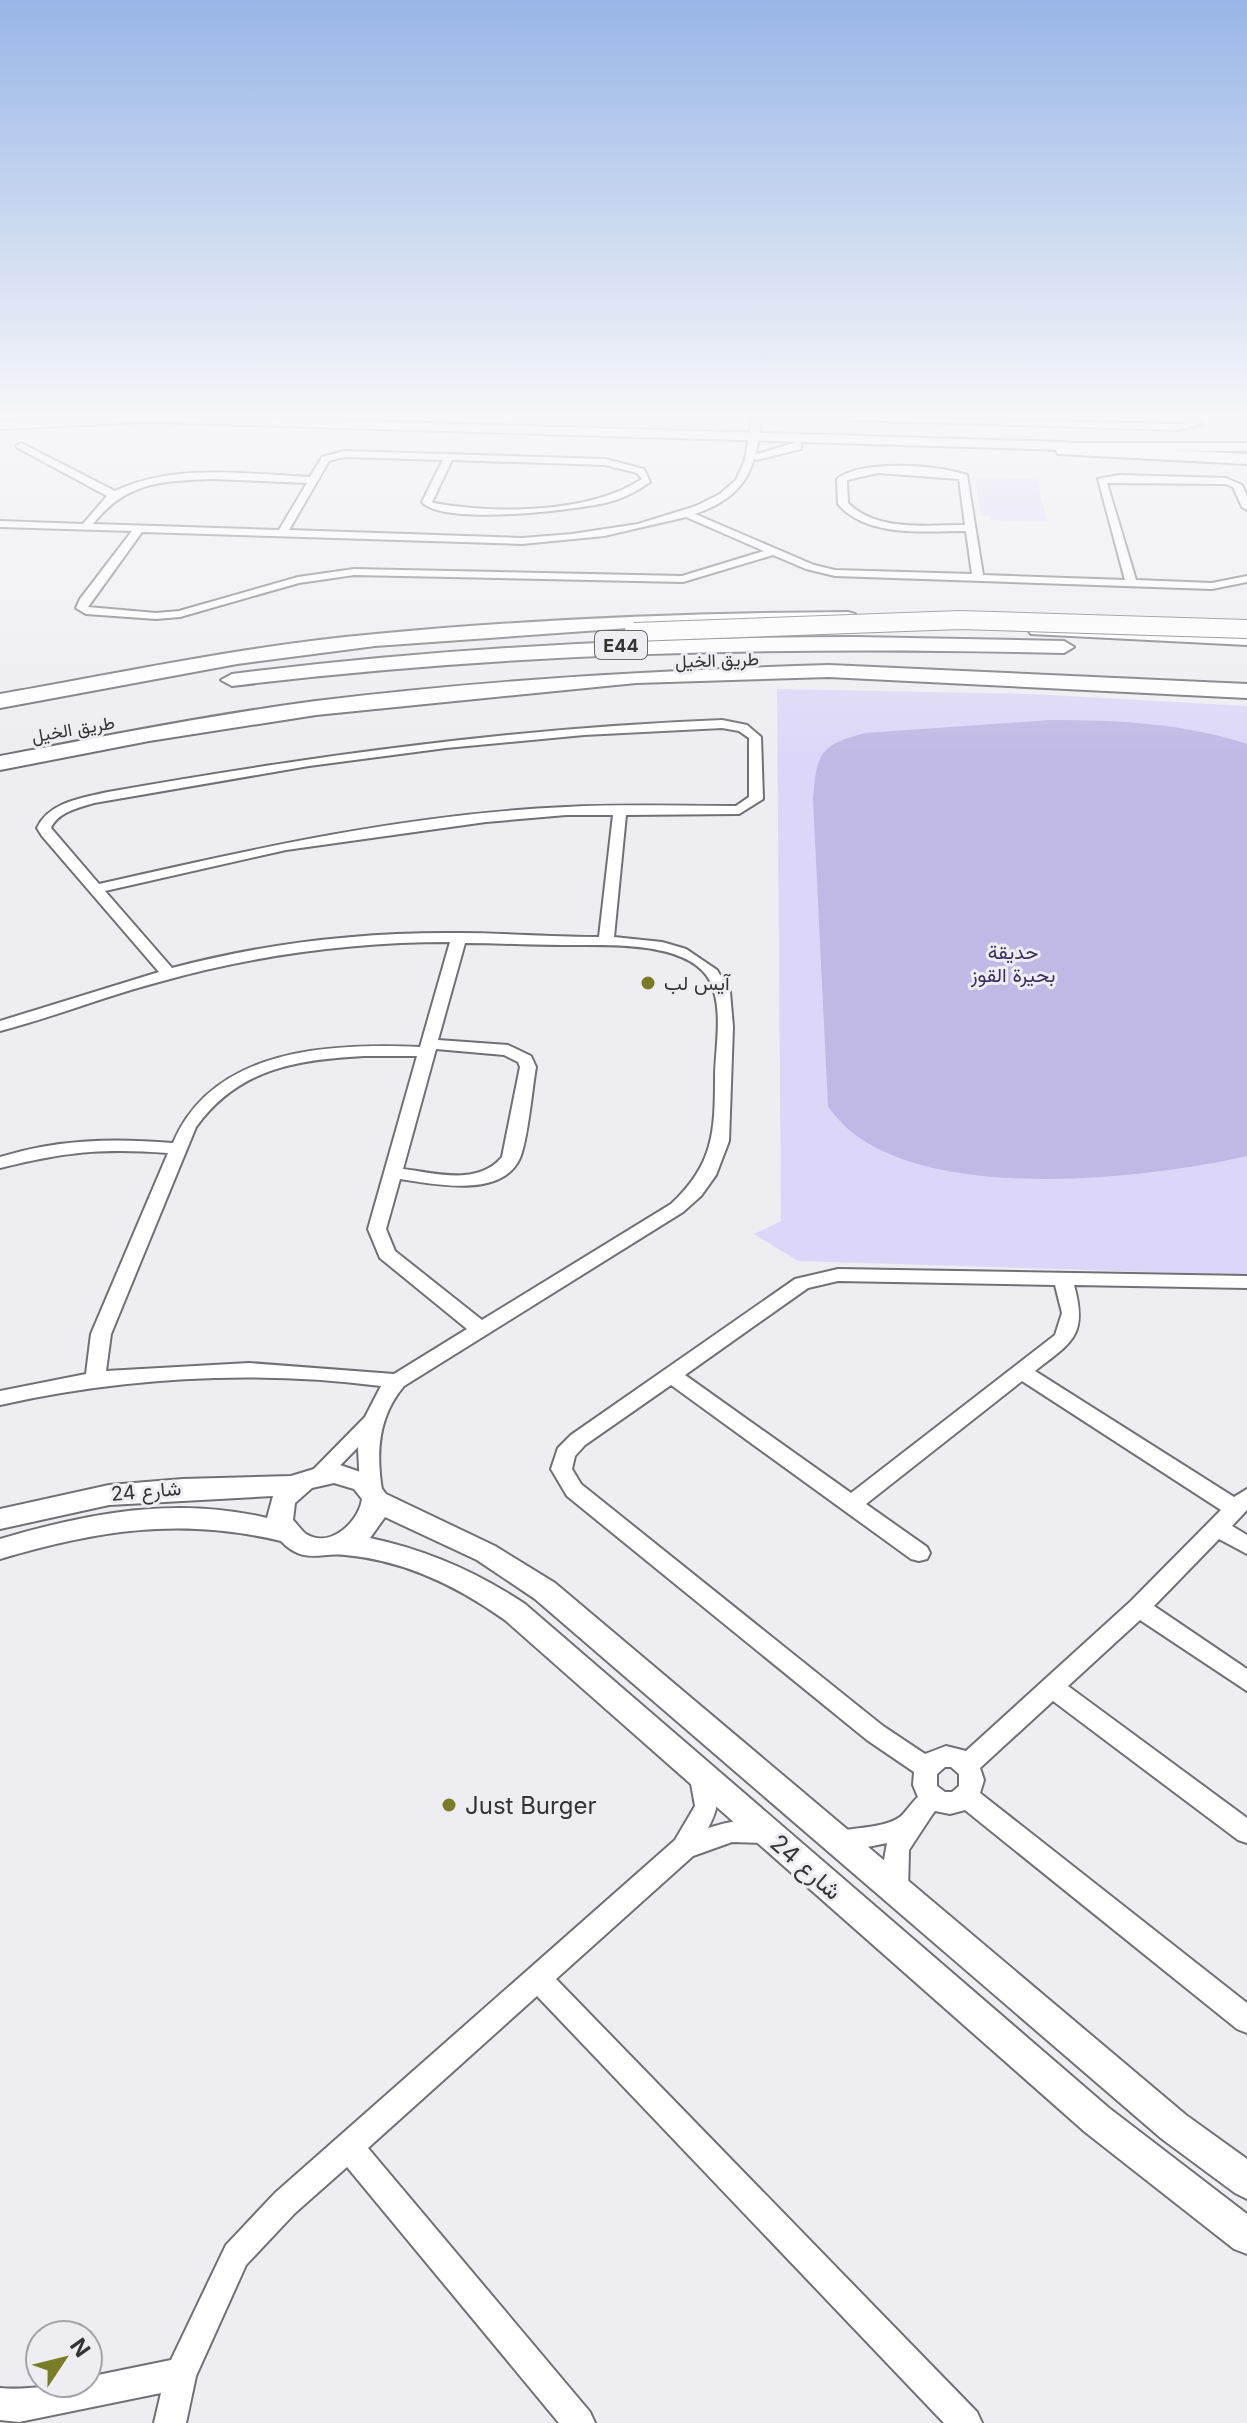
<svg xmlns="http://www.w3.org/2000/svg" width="1247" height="2423" viewBox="0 0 1247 2423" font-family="Inter,Vazirmatn,sans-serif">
  <rect width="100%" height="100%" fill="#eeedf1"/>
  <g fill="#dcd7f8">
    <polygon points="975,477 1037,479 1047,522 991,520 990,516 981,516"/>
    <polygon points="777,689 1031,694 1247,706 1247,1275 798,1261 754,1234 781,1221"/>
  </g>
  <path fill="#c0b9e5" d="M 1050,720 C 1116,720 1184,723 1247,744 L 1247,1156 C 1142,1180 895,1209 828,1106 L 813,799 C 817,753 819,745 865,733 Z"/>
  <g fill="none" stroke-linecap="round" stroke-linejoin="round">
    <defs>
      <g id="minor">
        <path d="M 752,417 L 762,417 C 756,468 747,496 695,514 L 814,565 L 835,570 L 972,574 L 966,531 C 925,531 867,538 838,504 L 837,479 C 862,459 938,465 967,475 L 983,575 L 1125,580 L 1098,479 L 1119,475 L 1226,478 L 1242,485 L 1247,496 L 1247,510 L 1242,507 L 1233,487 L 1225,484 L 1107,483 L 1136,580 L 1212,583 L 1247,576 L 1247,582 L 1212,589 L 835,576 L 806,569 L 773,555 L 683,582 L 354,575 L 299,583 L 180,617 L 156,619 L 86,614 L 76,608 L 80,599 L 132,531 L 0,527 L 0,521 L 83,524 L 107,496 L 18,448 L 16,446 L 21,443 L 115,491 C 174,463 246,474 310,477 L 322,457 L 344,451 L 605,459 L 644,469 L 650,482 C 636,492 622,499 605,503 C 573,510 443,526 422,502 L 443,460 L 344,457 L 329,461 L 289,530 L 522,538 L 572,534 L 638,524 L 696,506 L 720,494 L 736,480 L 745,460 ZM 452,460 L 605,465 L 637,473 L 642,479 C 589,514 495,514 434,503 L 432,502 ZM 878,473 L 959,479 L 965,525 C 928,525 877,532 848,503 L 847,480 ZM 212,479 L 307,483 L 279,530 L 93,524 C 126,482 161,481 212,479 ZM 686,517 L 764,551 L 682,576 L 354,569 L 298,577 L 179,611 L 156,613 L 88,607 L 142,532 L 522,544 L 604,536 Z"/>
        <polygon points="844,417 1179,424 1191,422 1189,417 1197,417 1201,424 1179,430 849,420"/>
        <path d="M 722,720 L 747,725 L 761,737 L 763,799 L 739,814 L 626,815 L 614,937 L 662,942 L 686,949 L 717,970 L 730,992 L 733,1027 L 729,1141 L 716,1175 L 701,1196 L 683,1212 L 404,1386 C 378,1417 376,1452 382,1490 L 378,1496 L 371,1498 L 364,1496 L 360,1490 L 358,1447 L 325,1481 L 318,1483 L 311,1481 L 308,1475 L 365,1417 L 381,1386 C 253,1370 126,1377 0,1405 L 0,1391 L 86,1374 L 91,1334 L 168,1153 C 101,1148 65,1152 0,1168 L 0,1157 C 58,1139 113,1138 173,1143 C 213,1048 330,1043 420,1047 L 450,942 C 350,942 255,955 159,982 C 105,996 54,1017 0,1031 L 0,1021 L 159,972 L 42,836 L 37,828 C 49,802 82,798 108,792 C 312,756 515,728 722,720 ZM 722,728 L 739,731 L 749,738 L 749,797 L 736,806 C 679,806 622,804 566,807 C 408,814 252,849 99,884 L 51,828 C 58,812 78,808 94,803 L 309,766 L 446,748 L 584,735 ZM 566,815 L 613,815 L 599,937 C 552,937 505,933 458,933 C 361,932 266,943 172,968 L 105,891 L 286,850 L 486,822 ZM 465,943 C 497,943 530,945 562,945 C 602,946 688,939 710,981 C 724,1009 715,1049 715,1078 C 715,1133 713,1165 671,1204 L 482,1320 L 395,1251 L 386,1229 L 400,1179 C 433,1184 502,1199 520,1158 C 528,1139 532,1090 536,1067 L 531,1056 L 508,1045 L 438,1040 ZM 436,1049 L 504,1055 L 518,1062 L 520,1067 L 502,1157 C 478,1186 435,1173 403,1169 ZM 364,1056 L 417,1056 L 368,1229 L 380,1258 L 467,1329 L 394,1374 L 249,1363 L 106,1371 L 111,1334 L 196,1127 C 239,1068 296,1060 364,1056 Z"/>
        <path d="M 838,1269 L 1247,1276 L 1247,1288 L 1074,1285 C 1088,1336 1072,1342 1035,1371 L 1234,1497 L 1247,1489 L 1247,1510 L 1232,1526 L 1247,1535 L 1247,1554 L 1219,1539 L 1154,1606 L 1247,1669 L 1247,1691 L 1140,1620 L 1068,1686 L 1247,1818 L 1247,1843 L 1238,1840 L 1053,1701 L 980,1768 L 984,1780 L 980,1793 L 1247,2003 L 1247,2033 L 1237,2029 L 965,1810 L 950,1814 L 935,1811 L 932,1815 L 909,1850 L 908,1891 L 904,1899 L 895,1903 L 886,1899 L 881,1876 L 887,1843 L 838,1853 L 829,1850 L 825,1842 L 829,1834 C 851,1826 881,1830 900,1817 C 906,1812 912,1802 918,1797 L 913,1785 L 914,1772 L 867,1740 L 567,1496 L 551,1469 L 558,1448 L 571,1435 L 795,1279 ZM 838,1281 L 1055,1285 L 1062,1313 L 1055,1335 L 851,1493 L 685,1375 L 808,1288 ZM 1022,1381 L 1221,1510 L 1131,1601 L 966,1751 L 946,1746 L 925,1754 L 883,1726 L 581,1484 L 572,1469 L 575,1456 L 585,1445 L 671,1385 L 911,1559 L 919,1561 L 927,1559 L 930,1553 L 927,1547 L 866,1504 ZM 945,1767 L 951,1767 L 959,1774 L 959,1786 L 952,1792 L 945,1792 L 937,1786 L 937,1774 Z"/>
        <path d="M 702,1767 L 711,1771 C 721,1792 719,1808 708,1828 C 730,1821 752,1816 775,1824 L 778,1832 L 775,1840 L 766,1843 L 732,1842 L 693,1856 L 556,1979 L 977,2412 L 982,2423 L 944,2423 L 537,1996 L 368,2148 L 590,2412 L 595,2423 L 559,2423 L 347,2167 L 295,2213 L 246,2265 L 196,2376 L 186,2423 L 154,2423 L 161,2393 L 19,2422 L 0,2420 L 0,2388 C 29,2391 58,2383 88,2383 L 88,2377 L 171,2360 L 226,2245 L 275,2193 L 675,1840 L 695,1806 L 690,1778 L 693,1771 Z"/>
      </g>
      <path id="tertiary" d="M 334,1463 L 372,1476 L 386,1494 L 495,1546 L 555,1583 L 1186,2115 L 1247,2159 L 1247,2199 L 1235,2193 L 1162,2139 L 535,1599 L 477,1560 L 385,1517 L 370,1538 C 427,1550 477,1572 525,1604 L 1109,2108 L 1247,2214 L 1247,2254 L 1234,2249 L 1085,2132 L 505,1620 C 457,1586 404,1560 345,1555 C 320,1552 304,1565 281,1541 C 180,1517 98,1530 0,1559 L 0,1539 C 88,1513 176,1496 267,1518 L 273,1496 L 109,1505 L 0,1529 L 0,1509 L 109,1485 L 183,1479 L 291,1476 ZM 334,1483 L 354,1489 L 362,1499 C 359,1522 330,1549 306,1534 C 302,1531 297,1524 293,1520 L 295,1503 L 312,1488 Z"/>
      <g id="secondary">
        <polygon points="96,417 226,417 1064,442 1070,446 1064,450 147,422 0,429 0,421"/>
        <polygon points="797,442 801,443 801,449 757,460 751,456"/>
      </g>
      <polygon id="primary" points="1059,443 1247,443 1247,451 1064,450 1059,449"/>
      <g id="motorway">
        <polygon points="1064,445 1247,454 1247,464 1058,454 1056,450"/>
        <path d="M 848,612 L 855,614 L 858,618 L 855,622 L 671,625 L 375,646 L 237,664 L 0,708 L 0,694 C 125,672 250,645 376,634 C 533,619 690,613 848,612 Z"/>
        <polygon points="1038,624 1247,633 1247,645 1031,634 1028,630 1031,626"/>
        <path d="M 855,637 L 1064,641 L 1074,647 L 1064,653 C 785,646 509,652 232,686 L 221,680 L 232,674 C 439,648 646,637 855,637 Z"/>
        <path d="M 829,665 L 1247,684 L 1247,698 L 829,677 L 636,683 L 316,715 L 149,741 L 0,770 L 0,756 C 105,736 210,715 316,701 C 486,680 658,670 829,665 Z"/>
      </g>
    </defs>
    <use href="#minor" stroke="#717074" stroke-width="4"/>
    <use href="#tertiary" stroke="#717074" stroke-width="4"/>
    <use href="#secondary" stroke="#717074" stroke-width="4"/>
    <use href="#primary" stroke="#717074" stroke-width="4"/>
    <use href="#motorway" stroke="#717074" stroke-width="4"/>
    <use href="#minor" fill="#fff" fill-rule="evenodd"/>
    <use href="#tertiary" fill="#fff" fill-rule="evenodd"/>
    <use href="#secondary" fill="#fff" fill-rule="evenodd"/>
    <use href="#primary" fill="#fff" fill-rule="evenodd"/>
    <use href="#motorway" fill="#fff" fill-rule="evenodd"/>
    <defs>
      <polyline id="motorway-bridge" points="634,632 960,620 1247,629"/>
    </defs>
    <use href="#motorway-bridge" stroke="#717074" stroke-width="20" stroke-linecap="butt"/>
    <use href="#motorway-bridge" stroke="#fff" stroke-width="18"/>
  </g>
  <linearGradient id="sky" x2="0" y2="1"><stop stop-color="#98b6e7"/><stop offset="0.55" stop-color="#f7f7f9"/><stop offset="1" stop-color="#f7f7f9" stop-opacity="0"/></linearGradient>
  <rect width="1247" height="756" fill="url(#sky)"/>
  <g fill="#797d27" stroke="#eeedf1" stroke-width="3">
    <circle cx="648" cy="983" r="8"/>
    <circle cx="449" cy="1805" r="8"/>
  </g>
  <g text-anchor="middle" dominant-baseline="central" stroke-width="6" stroke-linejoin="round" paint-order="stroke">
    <rect fill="#eeedf1" stroke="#6c6c6d" stroke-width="2" x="595" y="631" width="52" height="28" rx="6"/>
    <g font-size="18" font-weight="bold" fill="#343435">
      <text x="621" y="645">E44</text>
    </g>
    <g font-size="18" fill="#343435" stroke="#eeedf1">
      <text transform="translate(717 660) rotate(-2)">طريق الخيل</text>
      <text transform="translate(73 729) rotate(-10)">طريق الخيل</text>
    </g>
    <g font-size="20" fill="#3b2e63" stroke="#eeedf1">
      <text x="1013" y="952">حديقة<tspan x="1013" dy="23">بحيرة القوز</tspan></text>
    </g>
    <g font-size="20" fill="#343435" stroke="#eeedf1" text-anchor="start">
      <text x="664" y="983">آيس لب</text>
    </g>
    <g font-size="20" fill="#343435" stroke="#eeedf1">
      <text transform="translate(146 1491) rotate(-5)">شارع 24</text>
    </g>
    <g font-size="24" fill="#343435" stroke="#eeedf1" text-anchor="start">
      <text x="465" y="1805">Just Burger</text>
    </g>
    <g font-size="24" fill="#343435" stroke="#eeedf1">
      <text transform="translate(806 1867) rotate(41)">شارع 24</text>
    </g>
  </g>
  <g transform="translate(64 2359) rotate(55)"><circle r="38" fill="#eeedf1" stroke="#a4a3a6" stroke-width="2"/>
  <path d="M0-6L14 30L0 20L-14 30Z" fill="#797d27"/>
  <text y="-12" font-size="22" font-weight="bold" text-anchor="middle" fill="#343435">N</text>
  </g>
</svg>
